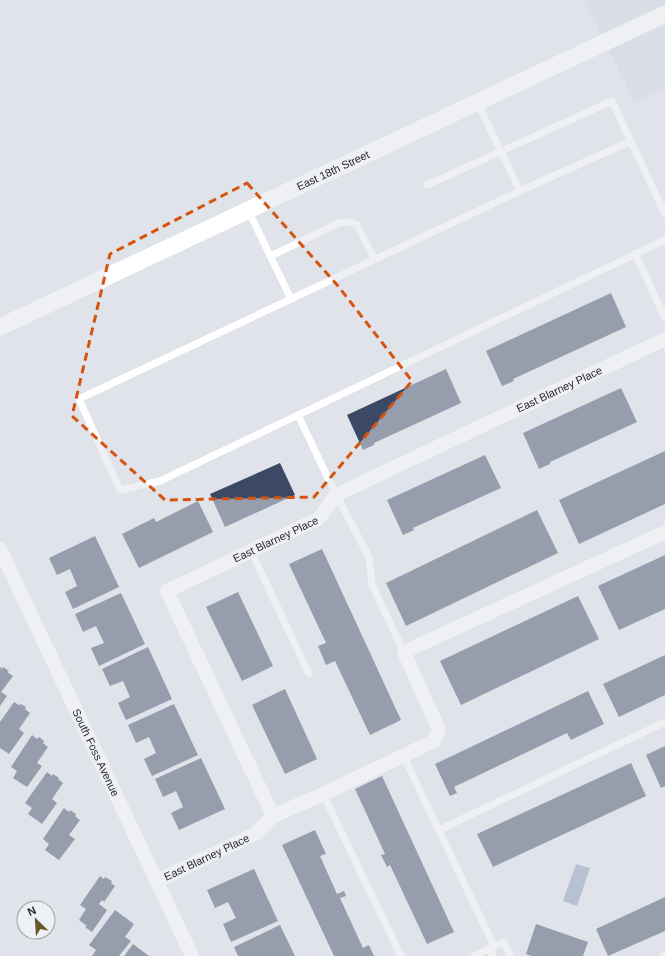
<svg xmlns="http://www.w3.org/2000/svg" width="665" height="956" viewBox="0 0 665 956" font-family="Helvetica,sans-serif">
  <rect width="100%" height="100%" fill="#e0e3e9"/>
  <polygon fill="#d0d6e3" points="585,0 665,0 665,88 634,102"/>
  <polygon fill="#8797b6" points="576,864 590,868 577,906 563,901"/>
  <g fill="#3c4965">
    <polygon points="611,293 626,327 513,379 514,381 502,386 486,351"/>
    <polygon points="446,369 461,403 374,443 374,445 363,450 347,415"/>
    <polygon points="621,388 637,422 550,462 550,464 539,469 523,433"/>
    <polygon points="665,451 665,504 579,544 559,500"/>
    <polygon points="485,455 501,488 413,528 414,530 403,535 387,500"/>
    <polygon points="280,463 295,495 225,527 210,494"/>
    <polygon points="198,501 213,532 139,568 122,534 154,518 156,522"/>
    <polygon points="537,510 558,553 406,626 386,583"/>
    <polygon points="95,536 119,587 73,609 65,592 77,586 70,569 57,575 49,558"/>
    <polygon points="322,549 401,720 370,735 335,661 326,665 318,646 326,643 289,564"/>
    <polygon points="665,555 665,609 619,630 598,586"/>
    <polygon points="238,592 273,666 242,681 206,607"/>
    <polygon points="121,593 145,644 99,666 91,648 104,643 96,626 83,632 75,614"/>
    <polygon points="578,596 599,639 461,705 440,661"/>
    <polygon points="148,647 172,699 126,720 118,703 130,697 123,681 110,686 102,669"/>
    <polygon points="665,655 665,695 619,717 603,684"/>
    <polygon points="0,667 2,669 3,667 9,671 7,672 13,676 1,692 7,696 0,706"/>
    <polygon points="285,689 317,759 285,774 252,705"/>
    <polygon points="588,691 604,724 571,740 567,733 454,787 457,793 450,796 435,764"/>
    <polygon points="14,702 19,705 21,704 26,707 25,709 30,713 19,729 24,733 9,754 0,748 0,722"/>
    <polygon points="174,704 198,755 152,776 144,759 156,753 149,737 136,743 128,725"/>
    <polygon points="32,735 37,739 39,737 44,741 43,743 48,747 37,763 42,766 27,787 13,778 17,771 11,767"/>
    <polygon points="665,746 665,786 661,788 646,755"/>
    <polygon points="201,758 225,809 179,830 171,813 183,807 176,791 163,797 155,779"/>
    <polygon points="631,763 646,796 493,867 477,834"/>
    <polygon points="47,772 52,776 53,774 59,778 58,779 63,783 52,799 57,803 42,824 28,814 32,808 25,803"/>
    <polygon points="382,776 454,932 427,944 390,865 387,867 381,855 385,854 355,789"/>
    <polygon points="64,808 69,812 70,810 76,814 75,816 80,820 69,835 75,839 59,860 45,850 49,844 43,839"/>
    <polygon points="315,830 326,854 320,856 337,894 344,891 346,896 340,898 363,948 369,945 374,956 334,956 282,845"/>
    <polygon points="254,869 278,921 231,942 223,924 236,918 228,902 215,908 207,890"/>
    <polygon points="100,876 104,879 105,877 112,881 111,883 115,886 104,902 102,900 99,904 107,910 92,932 85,927 87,926 79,920 86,909 80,905"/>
    <polygon points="665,897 665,931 608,956 596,929"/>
    <polygon points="115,910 134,924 125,937 131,941 119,956 92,956 96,950 89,945"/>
    <polygon points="536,924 588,942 583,956 531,956 526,954"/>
    <polygon points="280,925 295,956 238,956 234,947"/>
    <polygon points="133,944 149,956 124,956"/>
  </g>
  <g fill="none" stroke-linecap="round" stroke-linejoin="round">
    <g stroke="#fff" stroke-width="7">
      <polyline points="477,102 520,191"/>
      <polyline points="427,185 612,101 665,214"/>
      <polyline points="248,210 291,299 520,191 631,141"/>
      <polyline points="635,253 665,318"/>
      <polyline points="271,256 339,223 349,222 357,225 375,260"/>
      <polyline points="291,299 79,399 120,490 160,481 665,240"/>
      <polyline points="298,415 336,495 369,557 372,585 404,652"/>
      <polyline points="251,551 309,674"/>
      <polyline points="403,755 494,946"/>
      <polyline points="323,794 401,956"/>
      <polyline points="439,830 665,722"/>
      <polyline points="489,948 493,956"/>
      <polyline points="474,956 504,942 510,956"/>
      <polyline points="663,956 665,955"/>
    </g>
    <g stroke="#fff" stroke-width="14">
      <path id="s1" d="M 0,549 L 192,956"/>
      <path id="s2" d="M 273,816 L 167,591 L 318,519 L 336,495 L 665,339"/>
      <path id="s3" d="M 157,881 L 255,834 L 273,816 L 323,794 L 434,741 L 439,730 L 404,652 L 665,532"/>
    </g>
    <path stroke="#fff" stroke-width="17" id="s4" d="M 0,327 L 665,14"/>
  </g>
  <path d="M0 0H665V956H0ZM 247,183 L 338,286 L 412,381 L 314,497 L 165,500 L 72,416 L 110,254 Z" fill="#e0e3e9" fill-opacity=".55" fill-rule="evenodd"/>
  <path fill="none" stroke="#d5540f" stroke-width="3" stroke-dasharray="8 5" stroke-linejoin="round" d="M 247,183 L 338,286 L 412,381 L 314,497 L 165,500 L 72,416 L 110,254 Z"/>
  <g text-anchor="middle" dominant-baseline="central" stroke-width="4" stroke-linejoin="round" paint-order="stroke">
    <g font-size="11" fill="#26282a" stroke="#edf0f6">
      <text stroke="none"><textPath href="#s4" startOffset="368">East 18th Street</textPath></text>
      <text stroke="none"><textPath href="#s2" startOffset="693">East Blarney Place</textPath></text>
      <text stroke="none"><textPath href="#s2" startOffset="369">East Blarney Place</textPath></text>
      <text stroke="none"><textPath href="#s1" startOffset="225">South Foss Avenue</textPath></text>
      <text stroke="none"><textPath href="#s3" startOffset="55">East Blarney Place</textPath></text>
    </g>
  </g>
  <g transform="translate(36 920) rotate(335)"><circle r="19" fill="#edf0f6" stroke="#9da0a4"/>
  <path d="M0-3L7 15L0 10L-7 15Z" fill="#685a27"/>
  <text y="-6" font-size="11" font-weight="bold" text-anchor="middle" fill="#26282a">N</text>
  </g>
</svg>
